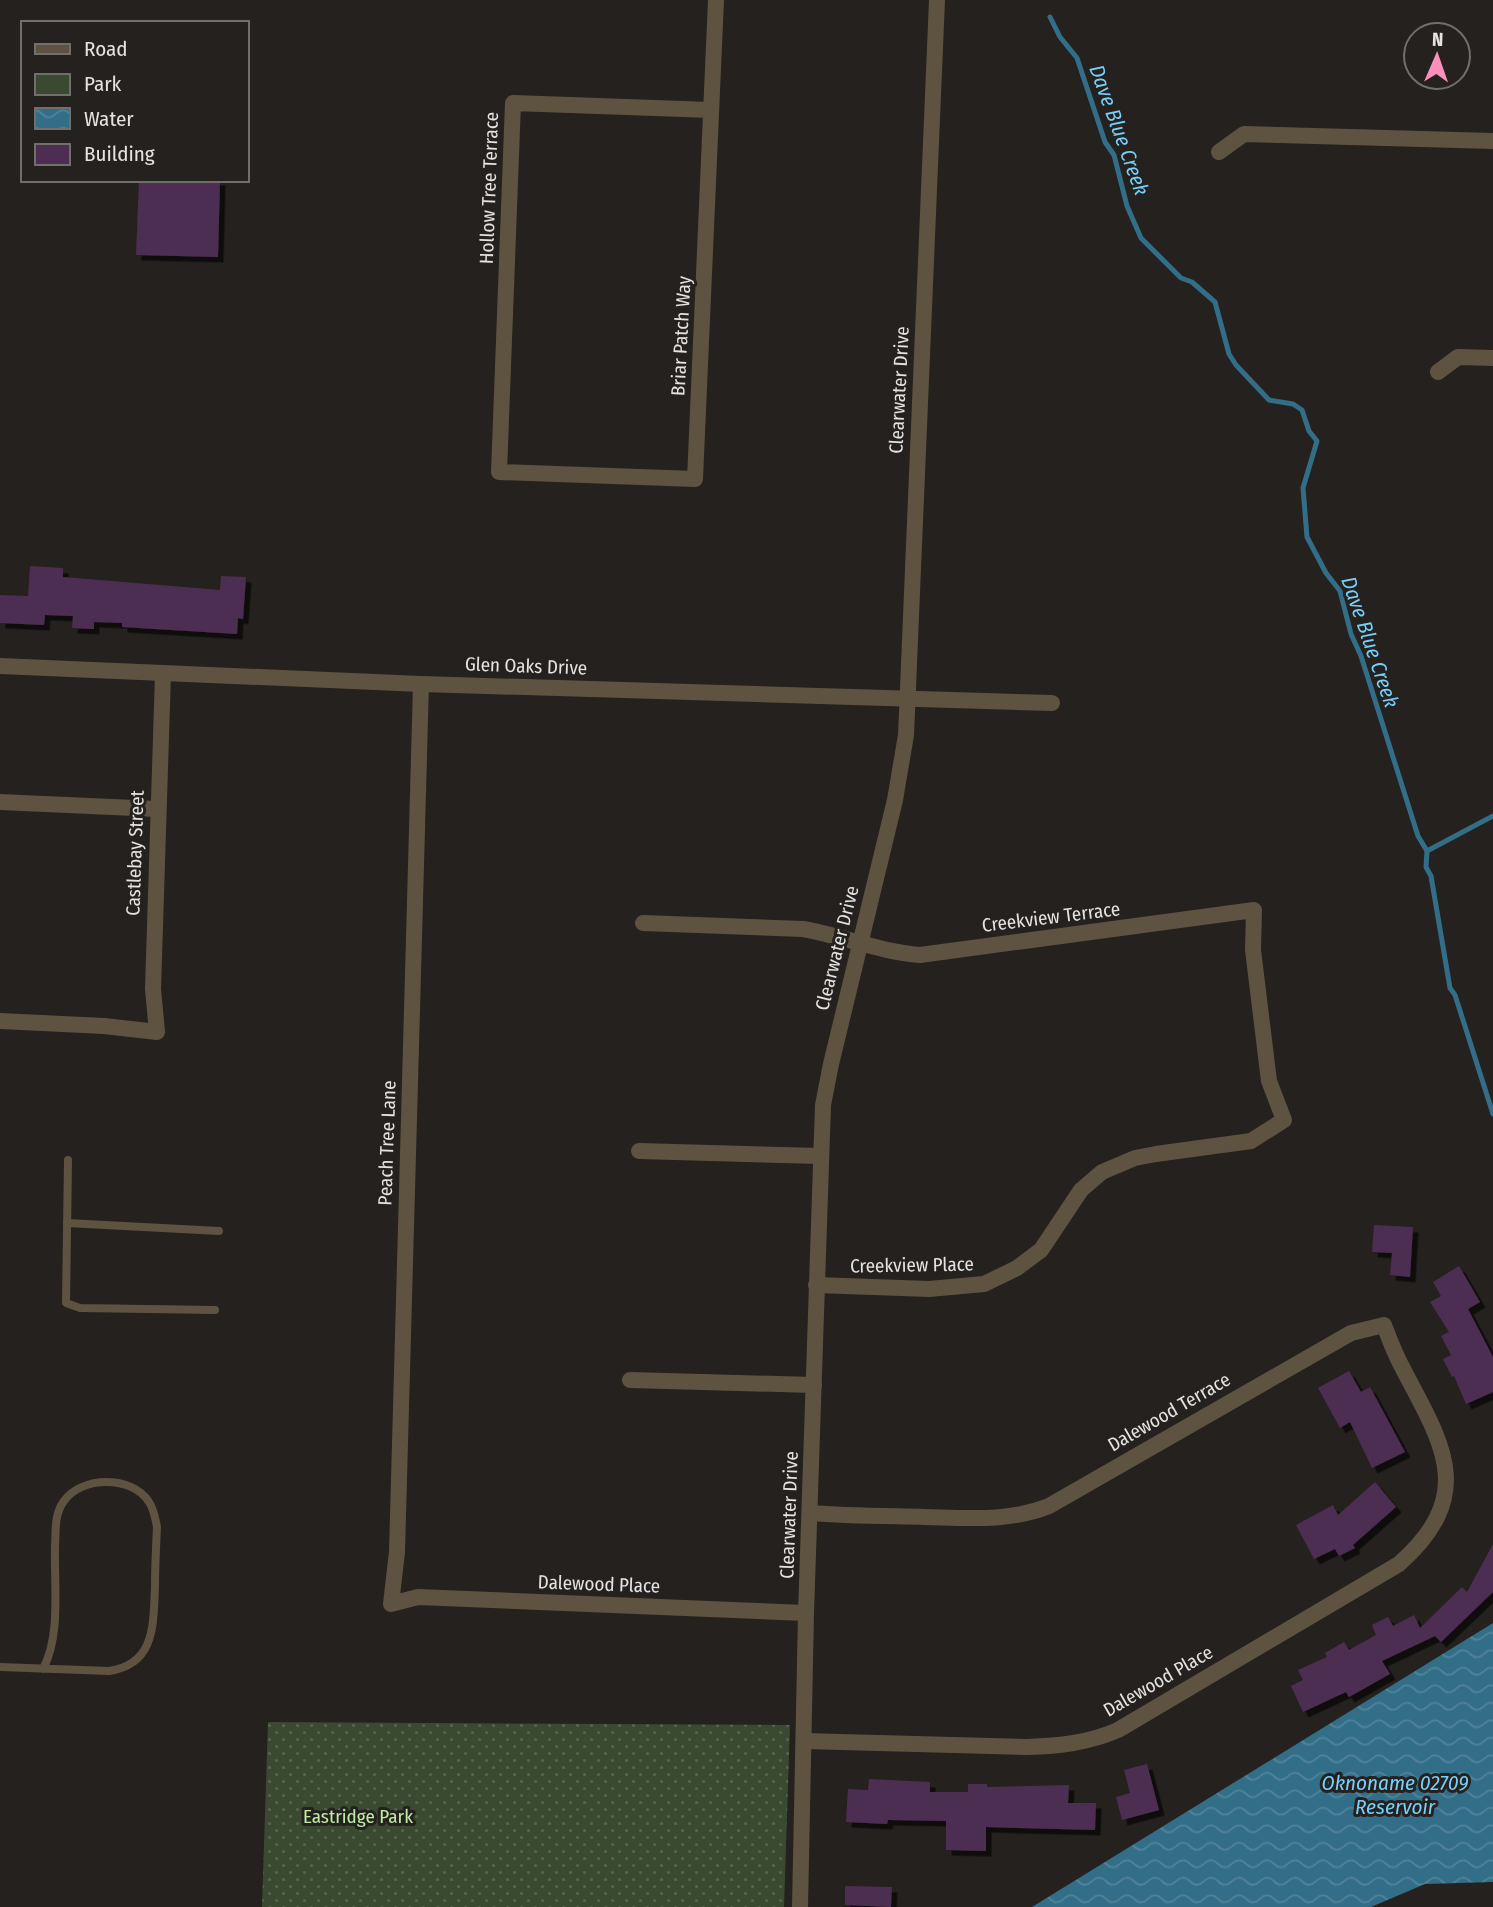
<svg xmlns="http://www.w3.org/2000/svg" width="1493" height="1907" viewBox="0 0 1493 1907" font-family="'Fira Sans Condensed',sans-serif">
  <defs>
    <pattern id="green-dots" width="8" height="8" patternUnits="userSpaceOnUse" patternTransform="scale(1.75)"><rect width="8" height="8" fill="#3a4a31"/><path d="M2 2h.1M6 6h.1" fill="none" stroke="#56644f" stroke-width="1.8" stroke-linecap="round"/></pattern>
    <pattern id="water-waves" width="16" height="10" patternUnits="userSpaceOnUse" patternTransform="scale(1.75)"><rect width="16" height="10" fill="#336e89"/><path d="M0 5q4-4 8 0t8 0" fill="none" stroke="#508399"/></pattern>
    <filter id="shadow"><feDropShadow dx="5.5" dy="5.5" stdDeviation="0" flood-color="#0009"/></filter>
  </defs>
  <rect width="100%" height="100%" fill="#24211e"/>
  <polygon fill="url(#green-dots)" points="268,1722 790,1725 784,1907 262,1907"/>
  <polygon fill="url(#water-waves)" points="1493,1623 1493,1882 1425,1884 1371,1907 1032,1907"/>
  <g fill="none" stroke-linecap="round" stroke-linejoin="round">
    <g stroke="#336e89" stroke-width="5">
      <polyline points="1050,17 1060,37 1077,58 1105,142 1114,155 1127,206 1141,238 1181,278 1192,282 1215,302 1229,354 1236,365 1269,400 1293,404 1302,410 1309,431 1317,441 1303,488 1307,537 1326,573 1340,591 1351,634 1361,656 1418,836 1427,851 1426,867 1431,876 1450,988 1455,995 1493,1114"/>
      <polyline points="1427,851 1493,816"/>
    </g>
  </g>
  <g fill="#4e2d52" filter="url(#shadow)">
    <polygon points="139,180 220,180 218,257 136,255"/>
    <polygon points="30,566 63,568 63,577 220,590 221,576 246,577 243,619 238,618 237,634 122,627 122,623 94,622 94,629 72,628 73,616 45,615 44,625 0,623 0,595 28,596"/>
    <polygon points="1374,1225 1413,1227 1410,1277 1390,1275 1392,1253 1372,1252"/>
    <polygon points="1459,1266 1480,1302 1468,1309 1493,1357 1493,1392 1466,1404 1454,1376 1452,1377 1443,1359 1451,1355 1441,1336 1449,1332 1430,1302 1441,1296 1433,1282"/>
    <polygon points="1349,1371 1361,1392 1370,1387 1405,1452 1372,1468 1350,1422 1340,1428 1318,1388"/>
    <polygon points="1375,1482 1396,1507 1353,1545 1355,1548 1339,1556 1335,1549 1314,1559 1296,1525 1333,1505 1338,1515"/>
    <polygon points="1493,1544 1493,1592 1441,1642 1435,1636 1382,1661 1390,1674 1349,1697 1346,1692 1303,1712 1291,1686 1303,1680 1298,1670 1327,1657 1325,1653 1344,1642 1349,1650 1376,1635 1372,1625 1388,1617 1393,1626 1414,1615 1420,1628 1462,1587 1467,1592"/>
    <polygon points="1147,1764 1159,1810 1122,1820 1116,1797 1130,1793 1124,1770"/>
    <polygon points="869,1779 930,1782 930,1792 968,1792 968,1784 987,1784 987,1787 1069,1785 1068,1803 1096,1803 1095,1830 986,1827 986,1851 946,1850 946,1821 888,1820 887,1824 846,1822 848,1789 868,1790"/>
    <polygon points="845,1886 892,1887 891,1907 845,1905"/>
  </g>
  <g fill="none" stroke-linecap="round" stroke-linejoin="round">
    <g stroke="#5e5340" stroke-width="8">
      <polyline points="68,1160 66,1303 80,1308 215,1310"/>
      <polyline points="67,1223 219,1231"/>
      <path d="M 0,1667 L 109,1671 C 156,1664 153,1624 155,1587 C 155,1567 156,1547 157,1527 C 155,1518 154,1509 149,1502 C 132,1475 81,1476 64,1501 C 54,1514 56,1531 55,1547 C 54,1585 61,1636 43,1669"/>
    </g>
    <g stroke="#5e5340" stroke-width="16">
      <polyline points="711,110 513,103 499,472 695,479 716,0"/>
      <polyline points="1219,152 1244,134 1493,141"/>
      <polyline points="1438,372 1458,357 1493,358"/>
      <polyline points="0,666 421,684 1052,703"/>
      <polyline points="421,684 397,1552 391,1604 418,1597 806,1613"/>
      <polyline points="0,802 157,809"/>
      <path d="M 643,923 L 803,929 C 843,936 880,952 920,955 L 1254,910 L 1253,950 L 1269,1081 L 1284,1120 L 1251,1141 L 1156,1154 L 1135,1158 L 1102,1172 L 1081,1190 L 1041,1250 L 1017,1268 L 984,1284 L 929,1289 L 816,1285"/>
      <polyline points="0,1021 104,1026 157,1032 153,989 163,674"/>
      <polyline points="639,1151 820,1156"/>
      <polyline points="630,1380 814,1385"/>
      <path d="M 804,1741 L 1027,1747 C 1059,1746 1088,1743 1118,1730 L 1399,1564 C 1479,1493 1441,1442 1401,1365 C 1394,1352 1389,1338 1384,1325 L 1351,1333 L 1049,1506 C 1009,1522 967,1518 925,1517 C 887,1516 849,1516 810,1513"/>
      <polyline points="800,1907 806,1613 823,1105 831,1064 895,800 906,735 937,0"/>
    </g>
  </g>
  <g text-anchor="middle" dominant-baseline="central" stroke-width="6" stroke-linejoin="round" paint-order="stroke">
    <g font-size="19" fill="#e4e3e1" stroke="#24211e">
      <text transform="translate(489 188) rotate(-88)">Hollow Tree Terrace</text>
      <text transform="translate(681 336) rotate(-87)">Briar Patch Way</text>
      <text transform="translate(899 390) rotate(-87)">Clearwater Drive</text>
      <text transform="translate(526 666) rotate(2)">Glen Oaks Drive</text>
      <text transform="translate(135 853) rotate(-88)">Castlebay Street</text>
      <text transform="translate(1051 917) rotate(-7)">Creekview Terrace</text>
      <text transform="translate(837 948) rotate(-76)">Clearwater Drive</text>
      <text transform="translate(387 1143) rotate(-88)">Peach Tree Lane</text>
      <text transform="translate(912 1265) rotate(-1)">Creekview Place</text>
      <text transform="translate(1169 1412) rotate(-30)">Dalewood Terrace</text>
      <text transform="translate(789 1515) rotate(-88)">Clearwater Drive</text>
      <text transform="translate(599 1584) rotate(2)">Dalewood Place</text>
      <text transform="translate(1158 1681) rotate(-30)">Dalewood Place</text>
    </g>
    <g font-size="19" fill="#bfeca5" stroke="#24211e">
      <text x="358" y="1816">Eastridge Park</text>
    </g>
    <g font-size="21" font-style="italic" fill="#77d0fb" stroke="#24211e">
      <text transform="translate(1119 130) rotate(70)">Dave Blue Creek</text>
      <text transform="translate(1370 642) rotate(71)">Dave Blue Creek</text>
      <text x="1395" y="1783">Oknoname 02709<tspan x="1395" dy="24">Reservoir</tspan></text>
    </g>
  </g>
  <rect x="21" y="21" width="228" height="161" fill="#24211e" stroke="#716f6c" stroke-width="2"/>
  <rect x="35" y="44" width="35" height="10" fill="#5e5340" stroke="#716f6c" stroke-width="2"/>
  <text x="84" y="56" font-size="21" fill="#e4e3e1">Road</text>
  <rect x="35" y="74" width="35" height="21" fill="#3a4a31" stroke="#716f6c" stroke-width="2"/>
  <text x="84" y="91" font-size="21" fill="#e4e3e1">Park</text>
  <rect x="35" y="108" width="35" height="21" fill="url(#water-waves)" stroke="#716f6c" stroke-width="2"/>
  <text x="84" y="126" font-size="21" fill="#e4e3e1">Water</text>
  <rect x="35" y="144" width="35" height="21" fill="#4e2d52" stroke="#716f6c" stroke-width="2"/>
  <text x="84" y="161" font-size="21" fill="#e4e3e1">Building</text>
  <g transform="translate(1437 56) rotate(2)"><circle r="33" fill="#24211e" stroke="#716f6c" stroke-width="2"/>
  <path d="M0-5L12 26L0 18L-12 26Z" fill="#fe8ebb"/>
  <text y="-10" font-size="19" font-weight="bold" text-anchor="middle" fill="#e4e3e1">N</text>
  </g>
</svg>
